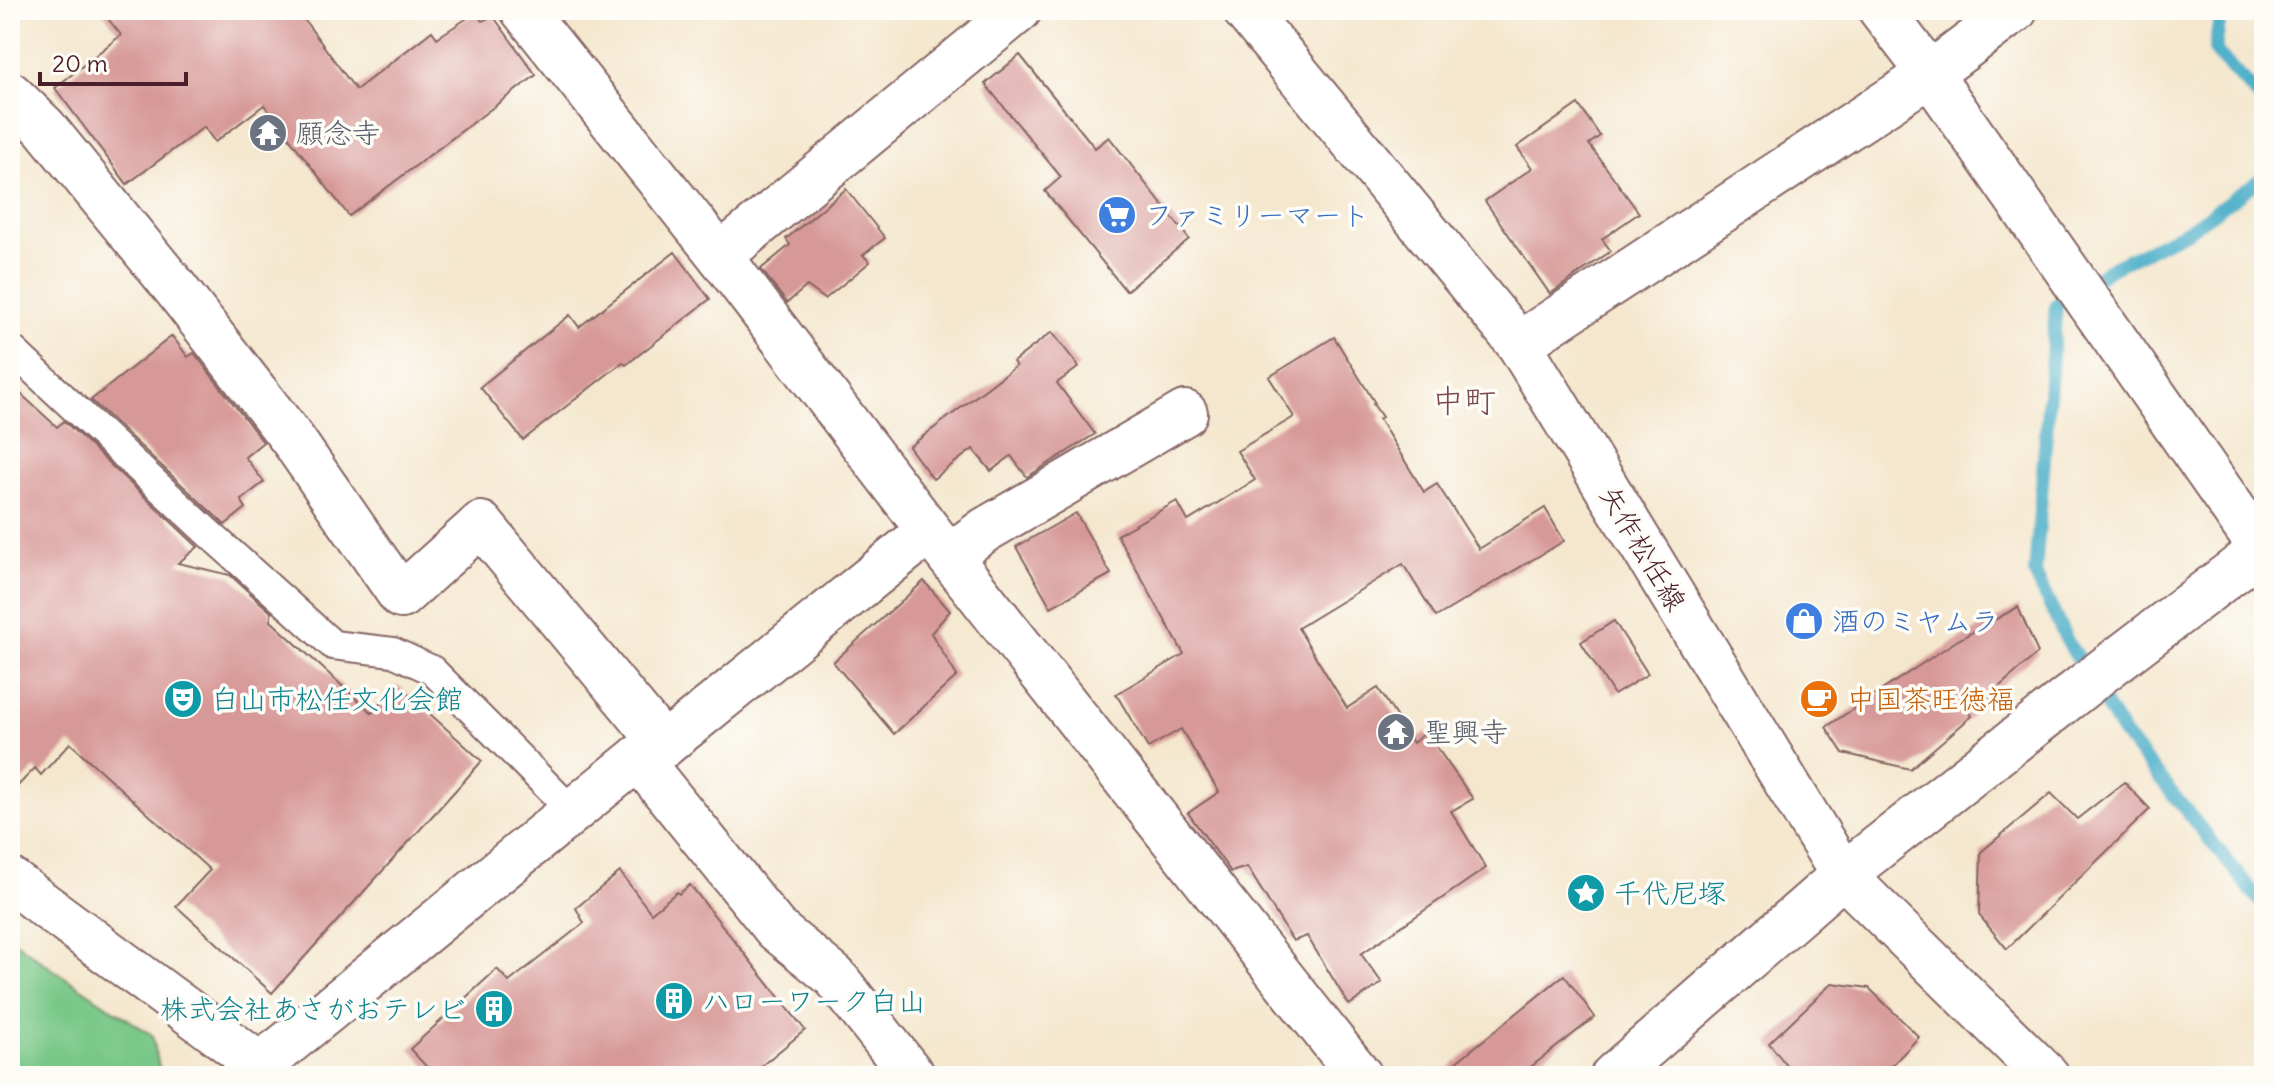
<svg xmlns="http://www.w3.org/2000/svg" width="2274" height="1086" viewBox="0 0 2274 1086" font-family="Delius,'Klee One',sans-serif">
  <rect width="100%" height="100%" fill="#fdfcf7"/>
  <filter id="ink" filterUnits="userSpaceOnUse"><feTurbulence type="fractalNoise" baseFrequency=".0125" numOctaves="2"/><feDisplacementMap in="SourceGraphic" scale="16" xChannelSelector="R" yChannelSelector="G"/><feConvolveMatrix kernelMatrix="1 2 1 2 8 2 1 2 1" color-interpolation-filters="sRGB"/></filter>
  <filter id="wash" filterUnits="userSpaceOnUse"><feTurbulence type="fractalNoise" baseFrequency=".006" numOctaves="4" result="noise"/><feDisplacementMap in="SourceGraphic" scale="32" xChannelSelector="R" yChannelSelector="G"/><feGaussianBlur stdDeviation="1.8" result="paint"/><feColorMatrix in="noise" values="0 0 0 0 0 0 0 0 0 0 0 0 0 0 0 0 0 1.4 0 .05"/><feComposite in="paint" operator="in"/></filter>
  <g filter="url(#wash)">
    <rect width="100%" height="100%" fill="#f4e7ce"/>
    <polygon fill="#7ac889" stroke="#62745a" stroke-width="2" points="10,938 48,966 152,1035 161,1076 10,1076"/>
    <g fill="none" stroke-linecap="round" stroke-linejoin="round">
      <g stroke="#49adc8" stroke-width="14">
        <polyline points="2221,10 2215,51 2264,102"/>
        <polyline points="2264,177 2187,231 2113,267 2056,305 2035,574 2066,639 2122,732 2264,906"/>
      </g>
    </g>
    <g id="blocks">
      <g fill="#d79997">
        <polygon points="101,10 297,10 356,90 432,31 437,38 475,13 482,21 493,16 536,75 349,216 264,105 215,142 204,127 127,184 55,88 121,35"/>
        <polygon points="1020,55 1095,148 1109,137 1189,239 1126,291 1045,191 1061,177 985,84"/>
        <polygon points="1578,104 1600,136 1589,144 1639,213 1602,239 1611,251 1550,294 1485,201 1532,168 1517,147"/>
        <polygon points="846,189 885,238 863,255 870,262 825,299 807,286 787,303 761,269 790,245 786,239"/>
        <polygon points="675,252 710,299 626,365 623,362 523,440 480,387 570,315 579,327"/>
        <polygon points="1052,332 1079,367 1057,383 1095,434 1027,477 1011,456 991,471 973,449 933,479 909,447 1016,366 1013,362"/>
        <polygon points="172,336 188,357 194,353 263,442 245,457 264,482 241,500 246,508 225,525 91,400"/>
        <polygon points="1334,337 1375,403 1373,404 1382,417 1379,419 1424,492 1437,484 1479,549 1545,508 1564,541 1436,617 1403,564 1298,628 1347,708 1378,688 1413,743 1426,732 1473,799 1451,811 1486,868 1361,954 1382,983 1349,1005 1307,936 1293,941 1247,867 1231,872 1188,813 1219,792 1181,729 1148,748 1116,694 1184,654 1117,535 1177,501 1188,521 1255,480 1237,451 1294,417 1269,377"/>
        <polygon points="10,384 57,427 64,421 198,547 178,563 230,575 271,612 271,621 372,713 398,685 482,761 272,993 176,906 210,870 70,743 41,775 35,768 10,794"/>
        <polygon points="1076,513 1111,574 1051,607 1016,547"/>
        <polygon points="924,581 950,611 931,633 957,676 894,734 833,662"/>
        <polygon points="2018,607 2038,653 1970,712 1972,716 1910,769 1843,753 1826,727 1958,640"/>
        <polygon points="1614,621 1648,674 1614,695 1581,642"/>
        <polygon points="2124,782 2150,809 2007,949 1979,915 1981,852 2051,793 2077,819"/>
        <polygon points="620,872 651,913 677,892 679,894 690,885 805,1030 749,1076 435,1076 410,1049 497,969 509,982 584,923 576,908"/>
        <polygon points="1564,975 1595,1017 1519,1076 1439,1076"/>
        <polygon points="1832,983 1869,988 1919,1037 1882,1076 1795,1076 1769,1043"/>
      </g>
    </g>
  </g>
  <g filter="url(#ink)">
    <use href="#blocks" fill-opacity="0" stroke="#866564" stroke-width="2"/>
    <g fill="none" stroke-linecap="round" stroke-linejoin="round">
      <defs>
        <polyline id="service" points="10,348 204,529 333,645 393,652 432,670 572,811"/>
        <g id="minor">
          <polyline points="523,10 720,256 929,531 1360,1076"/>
          <polyline points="1881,10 1930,74 2264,553"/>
          <polyline points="10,94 44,127 176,289 293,440 401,596 481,524 664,745"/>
          <polyline points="720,256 1019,10"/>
          <polyline points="1519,344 1930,74 2015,10"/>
          <polyline points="949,556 985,530 1185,413"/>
          <polyline points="638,758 776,929 835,977 913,1076"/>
          <polyline points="10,880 209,1027 258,1064 269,1076"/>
          <polyline points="243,1076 282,1048 638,758 664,745 929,531"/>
        </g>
        <polyline id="tertiary" points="1613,1076 1843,875 2104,670 2264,548"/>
        <polyline id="secondary" points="1245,10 1519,344 1843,875 2047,1076"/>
      </defs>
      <use href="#service" stroke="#866564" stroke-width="32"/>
      <use href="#minor" stroke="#866564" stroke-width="48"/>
      <use href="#tertiary" stroke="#866564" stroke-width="48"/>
      <use href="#secondary" stroke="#866564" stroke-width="48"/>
      <use href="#service" stroke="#fff" stroke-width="28"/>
      <use href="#minor" stroke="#fff" stroke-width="44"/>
      <use href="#tertiary" stroke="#fff" stroke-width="44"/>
      <use href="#secondary" stroke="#fff" stroke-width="44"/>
    </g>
  </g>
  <defs>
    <symbol id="temple-disc" viewBox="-11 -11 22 22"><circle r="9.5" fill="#6b7280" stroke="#fdfcf7"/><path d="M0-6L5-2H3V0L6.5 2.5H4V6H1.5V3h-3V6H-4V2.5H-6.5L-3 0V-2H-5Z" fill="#fff"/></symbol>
    <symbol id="supermarket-disc" viewBox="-11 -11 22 22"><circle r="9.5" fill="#3f7fe0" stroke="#fdfcf7"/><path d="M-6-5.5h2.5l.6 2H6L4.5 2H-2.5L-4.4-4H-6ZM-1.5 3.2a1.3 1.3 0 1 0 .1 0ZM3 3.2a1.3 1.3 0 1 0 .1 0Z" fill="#fff"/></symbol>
    <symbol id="shop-disc" viewBox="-11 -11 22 22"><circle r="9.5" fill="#3f7fe0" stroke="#fdfcf7"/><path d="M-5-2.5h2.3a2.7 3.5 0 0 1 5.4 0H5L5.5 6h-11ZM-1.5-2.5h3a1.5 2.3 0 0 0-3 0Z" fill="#fff"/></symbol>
    <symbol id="theatre-disc" viewBox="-11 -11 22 22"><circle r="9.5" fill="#0f9aa8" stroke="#fdfcf7"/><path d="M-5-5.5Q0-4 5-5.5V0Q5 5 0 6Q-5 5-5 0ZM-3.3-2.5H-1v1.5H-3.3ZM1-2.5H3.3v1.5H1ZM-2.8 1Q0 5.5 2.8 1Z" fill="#fff"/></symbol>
    <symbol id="cafe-disc" viewBox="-11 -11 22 22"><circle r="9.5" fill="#e8710a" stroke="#fdfcf7"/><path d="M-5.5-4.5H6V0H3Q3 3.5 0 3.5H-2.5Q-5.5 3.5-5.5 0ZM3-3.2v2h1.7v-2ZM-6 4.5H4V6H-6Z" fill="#fff"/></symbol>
    <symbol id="sight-disc" viewBox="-11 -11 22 22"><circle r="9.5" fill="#0f9aa8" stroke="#fdfcf7"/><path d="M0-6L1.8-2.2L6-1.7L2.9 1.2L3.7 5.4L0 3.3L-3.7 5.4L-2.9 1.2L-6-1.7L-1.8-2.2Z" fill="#fff"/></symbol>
    <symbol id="building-disc" viewBox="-11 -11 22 22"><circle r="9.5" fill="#0f9aa8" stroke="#fdfcf7"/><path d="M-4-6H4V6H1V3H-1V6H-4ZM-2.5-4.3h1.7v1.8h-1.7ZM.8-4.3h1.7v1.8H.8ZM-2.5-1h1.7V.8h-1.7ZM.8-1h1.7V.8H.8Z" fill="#fff"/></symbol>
  </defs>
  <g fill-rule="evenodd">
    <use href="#temple-disc" x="246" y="111" width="44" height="44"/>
    <use href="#supermarket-disc" x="1095" y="193" width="44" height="44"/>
    <use href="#shop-disc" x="1782" y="599" width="44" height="44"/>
    <use href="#theatre-disc" x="161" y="677" width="44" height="44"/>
    <use href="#cafe-disc" x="1797" y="677" width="44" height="44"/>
    <use href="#temple-disc" x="1374" y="710" width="44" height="44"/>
    <use href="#sight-disc" x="1564" y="871" width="44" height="44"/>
    <use href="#building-disc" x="652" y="979" width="44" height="44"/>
    <use href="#building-disc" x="472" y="987" width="44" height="44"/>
  </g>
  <g text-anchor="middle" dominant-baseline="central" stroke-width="7" stroke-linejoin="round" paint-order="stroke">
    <g font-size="28" fill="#5b616d" stroke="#fdfcf7" text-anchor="start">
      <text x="296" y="133">願念寺</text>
      <text x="1424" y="732">聖興寺</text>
    </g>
    <g font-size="28" fill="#366cbe" stroke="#fdfcf7" text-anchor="start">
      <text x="1145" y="215">ファミリーマート</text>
      <text x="1832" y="621">酒のミヤムラ</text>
    </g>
    <g font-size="28" fill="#4a1f2b" stroke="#fdfcf7">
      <text transform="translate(1643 548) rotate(59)">矢作松任線</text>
    </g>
    <g font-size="28" fill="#0d838f" stroke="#fdfcf7" text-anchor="start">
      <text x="211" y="699">白山市松任文化会館</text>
      <text x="1614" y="893">千代尼塚</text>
      <text x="702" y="1001">ハローワーク白山</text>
      <text x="466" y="1009" text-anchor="end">株式会社あさがおテレビ</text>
    </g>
    <g font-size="28" fill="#c56008" stroke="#fdfcf7" text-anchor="start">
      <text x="1847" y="699">中国茶旺徳福</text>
    </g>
    <g font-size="32" fill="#7b4a51" stroke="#fdfcf7">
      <text x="1464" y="400">中町</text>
    </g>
  </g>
  <rect width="2274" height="1086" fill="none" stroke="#fdfcf7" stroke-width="40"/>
  <path d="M40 72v12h146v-12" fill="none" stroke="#4a1f2b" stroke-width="4"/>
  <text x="52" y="72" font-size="24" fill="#4a1f2b" stroke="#fdfcf7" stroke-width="6" paint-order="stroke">20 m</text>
</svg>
